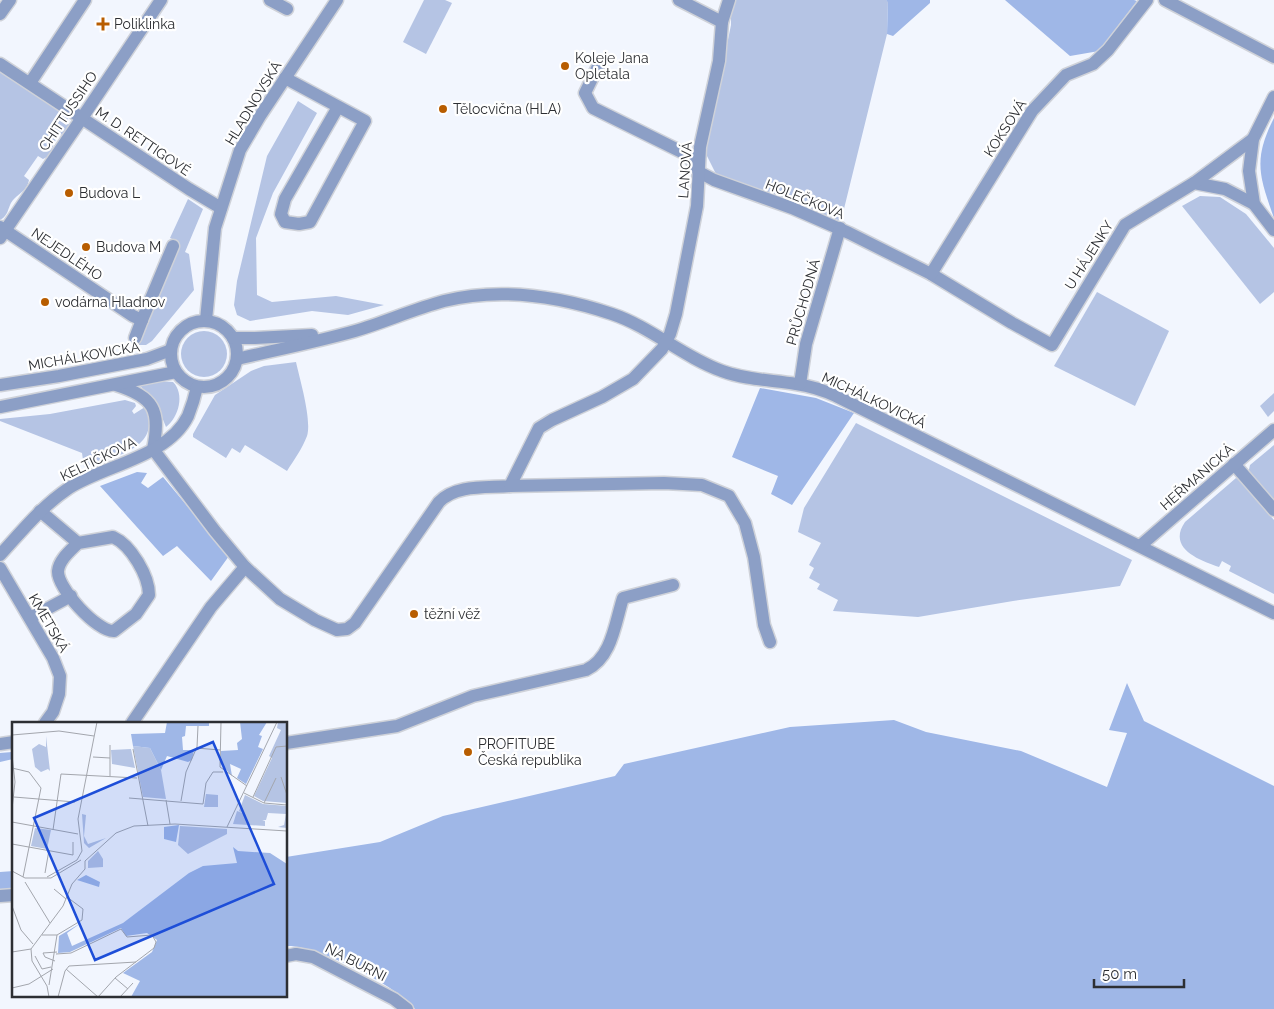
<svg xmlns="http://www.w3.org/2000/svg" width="1274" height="1009" viewBox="0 0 1274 1009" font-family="Raleway,sans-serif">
  <rect width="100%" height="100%" fill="#f2f6fe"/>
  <g fill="#b5c4e4">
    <polygon points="424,0 445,0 452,3 426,54 403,42"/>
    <polygon points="733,0 886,0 888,1 887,34 841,221 716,174 705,152 731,25 731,5"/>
    <path d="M 0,70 L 67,115 L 68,120 L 65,124 L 69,124 L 67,130 L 56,139 L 49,156 L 43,159 L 38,156 L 24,176 L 29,180 C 27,190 21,192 14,199 C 7,206 10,215 0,220 Z"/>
    <polygon points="298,101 317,113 273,193 256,238 257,295 272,302 336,296 384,305 348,315 312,311 250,321 237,315 234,305 237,281 267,156"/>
    <polygon points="1200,196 1220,197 1246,214 1274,248 1274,292 1260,304 1182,206"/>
    <polygon points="188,199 203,209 185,252 189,254 194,290 152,341 146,345 138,345 179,242 170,238"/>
    <polygon points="1097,292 1169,331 1135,406 1054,366"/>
    <circle cx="204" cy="354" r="23"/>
    <path d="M 296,362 C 300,380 312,420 307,436 C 302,449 294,460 287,471 L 245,445 L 240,453 L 232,448 L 226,458 L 193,437 L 193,434 L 215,395 L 251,371 L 264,366 Z"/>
    <path d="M 159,381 L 173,382 C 185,394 179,417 166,427 L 155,400 L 140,386 Z"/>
    <polygon points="1274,393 1274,411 1268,417 1260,406"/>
    <path d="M 125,400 L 135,403 L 136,406 L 132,411 L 134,414 L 145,407 C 164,449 112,457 84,467 L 82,453 L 0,421 L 0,419 L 50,414 Z"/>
    <polygon points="856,423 1132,560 1120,586 1013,601 918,617 833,611 838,600 817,589 820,584 809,578 814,568 809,565 821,543 798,532 804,508"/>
    <polygon points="1274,445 1274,505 1248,474 1250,465"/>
    <path d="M 1236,478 L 1238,479 L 1274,520 L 1274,594 L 1229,571 L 1231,566 L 1222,561 L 1219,567 C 1199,560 1167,548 1185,522 Z"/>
  </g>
  <g fill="#9fb7e7">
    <polygon points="886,0 930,0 930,3 893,36 887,34 888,2"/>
    <polygon points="1005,0 1134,0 1137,1 1099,51 1070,56"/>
    <path d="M 1274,118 L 1274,218 C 1259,176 1253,159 1274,118 Z"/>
    <polygon points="760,388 816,398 854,413 792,505 771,494 778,476 732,457"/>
    <polygon points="137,472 147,473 141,483 148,488 163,477 229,556 211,581 177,546 163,556 100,486"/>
    <path d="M 1127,683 L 1144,721 L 1274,786 L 1274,1009 L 415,1009 C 398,986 315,944 286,946 L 286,857 L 380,842 L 443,816 L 615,776 L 624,764 L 790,727 L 894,720 L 926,732 L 1021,751 L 1107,787 L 1127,733 L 1109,730 Z"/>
    <polygon points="12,752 13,759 0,762 0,753"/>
    <polygon points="14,871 14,889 0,891 0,872"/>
  </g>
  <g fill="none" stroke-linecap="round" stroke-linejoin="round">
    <defs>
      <g id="minor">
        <polyline points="270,0 287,9"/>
        <polyline points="679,0 722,22"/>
        <polyline points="1165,0 1274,57"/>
        <polyline points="0,14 10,0"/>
        <polyline points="600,62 585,93 593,108 688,155 699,172 714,180 792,208 849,233 931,274 1012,323 1052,345 1125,225 1194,183 1225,189 1254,204"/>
        <polyline points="0,64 189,189 221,208"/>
        <polyline points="285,78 365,121 310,222 299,224 285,222 281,214 285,199 338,107"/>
        <polyline points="30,83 85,0"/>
        <polyline points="1274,97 1253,139 1249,171 1254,204 1274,230"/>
        <polyline points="1194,183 1253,139"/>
        <polyline points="0,227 133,316 142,320 173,246"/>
        <polyline points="0,238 82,118 161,0"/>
        <polyline points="931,274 1032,111 1066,75 1093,64 1108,50 1147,0"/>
        <polyline points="206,320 215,228 240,150 260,116 337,0"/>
        <circle cx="204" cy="354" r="33"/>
        <polyline points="135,338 142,320"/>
        <polyline points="233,338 255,338 312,335"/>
        <path d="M 237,359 C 276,350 316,342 355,331 C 385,322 414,309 444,301 C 500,287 558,296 612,314 C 651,327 683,357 722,371 C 746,380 772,380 796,384 C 810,386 823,390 836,396 L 1274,613"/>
        <polyline points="800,384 806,344 840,228"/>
        <polyline points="0,385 59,376 147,359 171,350"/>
        <path d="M 116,385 C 154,397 161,410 153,449 L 215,531 L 245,567 L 280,599 L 315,620 L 337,630 L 347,629 L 355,623 L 439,502 C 456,484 487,488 510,486 L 539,428 L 552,420 L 602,397 L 633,379 L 662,349 L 670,334 L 676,314 L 697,206 L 700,147 L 719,61 L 722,22 L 729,0"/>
        <polyline points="0,407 176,372"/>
        <polyline points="1234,464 1274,510"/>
        <polyline points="510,486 664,483 702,485 729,496 745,523 754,557 764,625 770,642"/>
        <path d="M 40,511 L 78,543 L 113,537 C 131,545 149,576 149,595 L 136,614 L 114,631 C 97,632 57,588 58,571 C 59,560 70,551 78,543"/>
        <polyline points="1140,546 1274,430"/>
        <path d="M 0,555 C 22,531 42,506 69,488 C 105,465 168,457 188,416 C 192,406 195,396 197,387"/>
        <polyline points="0,568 53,658 60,676 59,694 53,712 45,723"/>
        <polyline points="30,618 71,596"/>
        <polyline points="132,723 211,607 245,567"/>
        <path d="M 286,743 L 397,726 L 473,696 L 586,670 C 612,658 615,623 623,598 L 673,585"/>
        <polyline points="0,744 14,742"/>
        <polyline points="0,896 14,895"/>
        <polyline points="286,956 296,954 313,957 394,999 407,1009"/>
      </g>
    </defs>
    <use href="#minor" stroke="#cfd2d9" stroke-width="15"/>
    <use href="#minor" stroke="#8c9fc6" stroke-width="12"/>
  </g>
  <g fill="#b85d00" stroke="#fff" stroke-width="2">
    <path d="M100.5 16.5h5v5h5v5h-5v5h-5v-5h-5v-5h5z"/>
    <circle cx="565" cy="66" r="5"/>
    <circle cx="443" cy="109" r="5"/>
    <circle cx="69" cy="193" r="5"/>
    <circle cx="86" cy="247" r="5"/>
    <circle cx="45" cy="302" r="5"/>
    <circle cx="414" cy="614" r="5"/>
    <circle cx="468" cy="752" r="5"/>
  </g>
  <g text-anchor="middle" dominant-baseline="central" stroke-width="4.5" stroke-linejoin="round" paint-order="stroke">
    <g font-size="14" fill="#2d2f33" stroke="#fff" text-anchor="start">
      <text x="114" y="24">Poliklinka</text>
      <text x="575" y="58">Koleje Jana<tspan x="575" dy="16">Opletala</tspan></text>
      <text x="453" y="109">Tělocvična (HLA)</text>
      <text x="79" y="193">Budova L</text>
      <text x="96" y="247">Budova M</text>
      <text x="55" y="302">vodárna Hladnov</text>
      <text x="424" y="614">těžní věž</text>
      <text x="478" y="744">PROFITUBE<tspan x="478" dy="16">Česká republika</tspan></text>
    </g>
    <g font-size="14" fill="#2d2f33" stroke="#fff">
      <text transform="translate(253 103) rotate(-59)">HLADNOVSKÁ</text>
      <text transform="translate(68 111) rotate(-56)">CHITTUSSIHO</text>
      <text transform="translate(1005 128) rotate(-57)">KOKSOVÁ</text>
      <text transform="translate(143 141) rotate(34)">M. D. RETTIGOVÉ</text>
      <text transform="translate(685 170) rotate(-86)">LANOVÁ</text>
      <text transform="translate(805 199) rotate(22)">HOLEČKOVA</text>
      <text transform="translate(67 254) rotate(34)">NEJEDLÉHO</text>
      <text transform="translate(1089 255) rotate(-58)">U HÁJENKY</text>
      <text transform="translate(803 302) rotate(-74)">PRŮCHODNÁ</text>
      <text transform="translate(84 356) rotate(-10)">MICHÁLKOVICKÁ</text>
      <text transform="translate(874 400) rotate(25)">MICHÁLKOVICKÁ</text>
      <text transform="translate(98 459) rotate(-26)">KELTIČKOVA</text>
      <text transform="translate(1197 477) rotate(-41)">HEŘMANICKÁ</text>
      <text transform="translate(49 623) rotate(60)">KMETSKÁ</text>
      <text transform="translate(356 962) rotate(27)">NA BURNI</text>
    </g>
  </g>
  <g transform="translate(12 722)">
    <rect width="275" height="275" fill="#f2f6fe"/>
    <path d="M 266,0 L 273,0 L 275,4 L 275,81 L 251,79 L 242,74 L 260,36 L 257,34 L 269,8 L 265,6 ZM 34,14 L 38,49 L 36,47 L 29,50 L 23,45 L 20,27 L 27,22 L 34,25 ZM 121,24 L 138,26 L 149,48 L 154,77 L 131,75 ZM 119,27 L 123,46 L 100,42 L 99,28 ZM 194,72 L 206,73 L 206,85 L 192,85 ZM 233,73 L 251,82 L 275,84 L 275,106 L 266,105 L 272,103 L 274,92 L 256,91 L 254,98 L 246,98 L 227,89 ZM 225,89 L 253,99 L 253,104 L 221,102 ZM 70,92 L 74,93 L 72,114 L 76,122 L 94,116 L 77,126 L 72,121 ZM 168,104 L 215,107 L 215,112 L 176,132 L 166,123 ZM 23,106 L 39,108 L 35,127 L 19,124 ZM 86,129 L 91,137 L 91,145 L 76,146 L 76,139 Z" fill="#b5c4e4"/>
    <path d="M 155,0 L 197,0 L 197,4 L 174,4 L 173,14 L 170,15 L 171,28 L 182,28 L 180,38 L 176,40 L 155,34 L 149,48 L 138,26 L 121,24 L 119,12 L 153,11 ZM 228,0 L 255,0 L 247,13 L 250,14 L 246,25 L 251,27 L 234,62 L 225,56 L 229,47 L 218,42 L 220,54 L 208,41 L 209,29 L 226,28 L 225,21 L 230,17 ZM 167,103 L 164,120 L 152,117 L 152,105 ZM 221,125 L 226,129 L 258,131 L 275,142 L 275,275 L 119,275 L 128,259 L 111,251 L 140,230 L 145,218 L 135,211 L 114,214 L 109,206 L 58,230 L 46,231 L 47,214 L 69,201 L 55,211 L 60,224 L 111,201 L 177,151 L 191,144 L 225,141 ZM 74,153 L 88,160 L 87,165 L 65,158 Z" fill="#9fb7e7"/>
    <path fill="none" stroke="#a3a6ad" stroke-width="1" d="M 209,0 L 208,45 L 235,64M 0,13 L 47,9 L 82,14M 98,23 L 98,54M 184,26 L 208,28M 121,27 L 136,104M 0,33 L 3,60 L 0,87M 81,35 L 98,36M 0,46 L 17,50 L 29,66 L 11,155M 269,55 L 275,73M 232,71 L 252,81 L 275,83M 2,75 L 63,80M 241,75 L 264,25 L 275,24M 117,76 L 191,82 L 194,61 L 201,50 L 211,50M 154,78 L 158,102M 169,79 L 174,50 L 185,25 L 186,4M 252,81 L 264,56M 0,100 L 66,112M 215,105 L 265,0M 41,108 L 49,52 L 125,56M 0,122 L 61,133 L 61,120M 70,129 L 66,97 L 85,0M 73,139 L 104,111 L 122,104 L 163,102 L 275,109M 0,149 L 13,156 L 39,156 L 69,138M 33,151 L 37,128M 35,155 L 65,138 L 70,129M 13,160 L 38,201M 42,167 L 54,177M 0,184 L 9,208 L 21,222M 30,213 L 45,213 L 70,198 L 71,187 L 55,175M 0,230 L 19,227M 44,232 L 59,231 L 109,207 L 115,215 L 140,213 L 144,220 L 142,226 L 104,255 L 86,275 L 54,247M 23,234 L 30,247 L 39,245M 43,239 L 33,235 L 31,231 L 45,230M 103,256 L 116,267M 37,263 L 45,213M 0,266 L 17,262 L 41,247M 37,275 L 35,264 L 20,239 L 19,227 L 51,184 L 60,162 L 73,147 L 73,139M 46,275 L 53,249 L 57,244 L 124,240M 108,275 L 121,261"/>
    <path fill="#1d4ed8" fill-opacity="0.15" stroke="#1d4ed8" stroke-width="2.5" d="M 201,20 L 262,162 L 83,238 L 22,96 Z"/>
    <rect width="275" height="275" fill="none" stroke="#2d2f33" stroke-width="2.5"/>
  </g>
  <path d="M1094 979v8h90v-8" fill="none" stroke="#2d2f33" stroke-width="2.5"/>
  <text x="1102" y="979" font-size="15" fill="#2d2f33" stroke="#ffffff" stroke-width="4" paint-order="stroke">50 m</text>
</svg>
